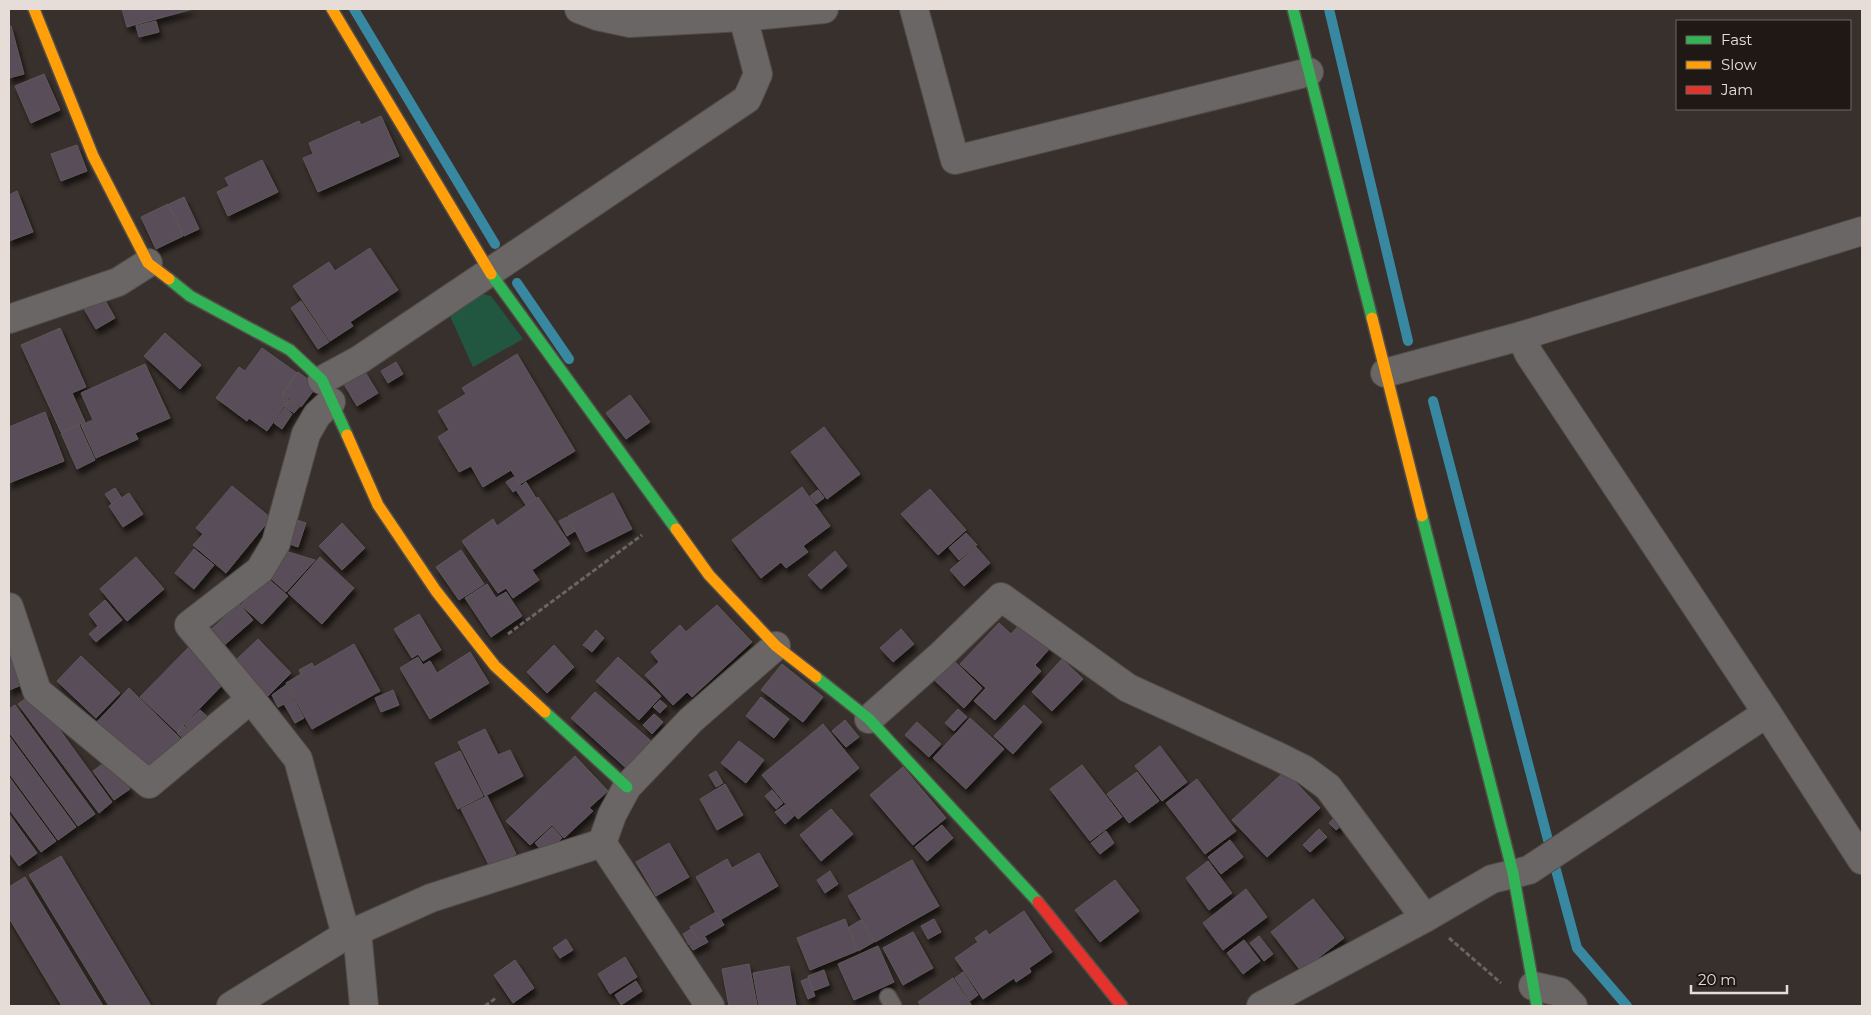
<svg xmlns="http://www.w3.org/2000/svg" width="1871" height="1015" viewBox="0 0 1871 1015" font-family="Montserrat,sans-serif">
  <defs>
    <filter id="shadow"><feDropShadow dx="3" dy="5.5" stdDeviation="2.5" flood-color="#0009"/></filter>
  </defs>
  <rect width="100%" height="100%" fill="#38302c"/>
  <polygon fill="#215741" points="482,294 491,296 523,339 473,367 450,316"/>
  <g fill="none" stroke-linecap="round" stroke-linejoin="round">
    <g stroke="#3888a1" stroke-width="10">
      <polyline points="354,9 495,244"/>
      <polyline points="1329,9 1408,341"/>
      <polyline points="517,283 569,359"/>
      <polyline points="1433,401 1548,840"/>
      <polyline points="1556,870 1577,948 1627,1006"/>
    </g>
  </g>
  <g fill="#594d59" stroke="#5e595a" filter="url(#shadow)">
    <polygon points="122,9 193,9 127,27"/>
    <polygon points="156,21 159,32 139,37 136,26"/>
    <polygon points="11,26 24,74 9,78 9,27"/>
    <polygon points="44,74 60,110 31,123 15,86"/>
    <polygon points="381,116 399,156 318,192 303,158 313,154 309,143 359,121 361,125"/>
    <polygon points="77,145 87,171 61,181 51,154"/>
    <polygon points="262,160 278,192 228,216 217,192 229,186 225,178"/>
    <polygon points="17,191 33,232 9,241 9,195"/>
    <polygon points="184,197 199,229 184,236 169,204"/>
    <polygon points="168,204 183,236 156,249 141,217"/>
    <polygon points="370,248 398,290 350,322 353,326 330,341 293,286 329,262 335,271"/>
    <polygon points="102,295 115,318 96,329 83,307"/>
    <polygon points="301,301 329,342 318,349 291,308"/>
    <polygon points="60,328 86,387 72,393 85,422 61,432 21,345"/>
    <polygon points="165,333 201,365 180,389 144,356"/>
    <polygon points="262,348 297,373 282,394 289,400 267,431 249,418 247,421 216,398 239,367 245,371"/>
    <polygon points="517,354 575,451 520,484 511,470 483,487 471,466 459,472 438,437 449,430 438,411 466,394 462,388"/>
    <polygon points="396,362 403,374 388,383 381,371"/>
    <polygon points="145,364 170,418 135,433 138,439 96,458 81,425 93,420 81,393"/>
    <polygon points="298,372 317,386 301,407 283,394"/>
    <polygon points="365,372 378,393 357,406 344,384"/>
    <polygon points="630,395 650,422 626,439 606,413"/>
    <polygon points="290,400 299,407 294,413 285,407"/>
    <polygon points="285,408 292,414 282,429 274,423"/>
    <polygon points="45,412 64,461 9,483 9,427"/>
    <polygon points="79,425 95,460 77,469 61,433"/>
    <polygon points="824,427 860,474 827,499 791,452"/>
    <polygon points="514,477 521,486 526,482 536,498 526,505 516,490 513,492 506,482"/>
    <polygon points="232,486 271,518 226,573 193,545 203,534 196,528"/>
    <polygon points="802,487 830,526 803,546 808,552 786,568 781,562 761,578 732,540"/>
    <polygon points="115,488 121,497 112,504 105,494"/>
    <polygon points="930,489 966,530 938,555 901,514"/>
    <polygon points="818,490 824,498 816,504 810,496"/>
    <polygon points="129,493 143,514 123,527 109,506"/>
    <polygon points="613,493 632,529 586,552 568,516"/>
    <polygon points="538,497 570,544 532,570 539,580 513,598 506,588 498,593 462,541 493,519 497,526"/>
    <polygon points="567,517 575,531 567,536 559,521"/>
    <polygon points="291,518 306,523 298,547 284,542"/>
    <polygon points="342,523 365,548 342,570 319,546"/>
    <polygon points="966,533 977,545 959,560 949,548"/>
    <polygon points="976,547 990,563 964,586 950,570"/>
    <polygon points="194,549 214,565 194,589 175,573"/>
    <polygon points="461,550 484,584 459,600 436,567"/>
    <polygon points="835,551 847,566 821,589 808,575"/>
    <polygon points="288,552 315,560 286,592 267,575"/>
    <polygon points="136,557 164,589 127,621 100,589"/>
    <polygon points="320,557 354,588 322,624 288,593"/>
    <polygon points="266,577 288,596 262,624 241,605"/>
    <polygon points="487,584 496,598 506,592 522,616 491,637 465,598"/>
    <polygon points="105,600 122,620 96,642 89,634 98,626 89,614"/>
    <polygon points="239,604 253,620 221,648 207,633"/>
    <polygon points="717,605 752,642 692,697 687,692 673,705 645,675 659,662 651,652 680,625 686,632"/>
    <polygon points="419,614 441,650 423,661 418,654 412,658 394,629"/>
    <polygon points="1022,622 1050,648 1035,665 1041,671 995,720 974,701 986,688 960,664 999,623 1011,634"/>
    <polygon points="901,629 914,644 893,662 880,648"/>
    <polygon points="596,630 604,638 592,652 583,645"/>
    <polygon points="9,635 27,683 9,690"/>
    <polygon points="258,639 291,673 268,696 234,662"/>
    <polygon points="354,644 380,691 312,729 286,683 301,674 299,670 312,663 314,667"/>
    <polygon points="554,645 574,667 547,693 527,672"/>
    <polygon points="190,646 227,680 177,732 140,697"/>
    <polygon points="470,652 489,683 430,719 400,668 418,657 423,665 430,661 437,673"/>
    <polygon points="81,656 120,693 96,718 57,681"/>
    <polygon points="949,656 982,688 964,708 930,676"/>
    <polygon points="618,657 661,696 639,720 596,681"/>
    <polygon points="1062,659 1083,679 1052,711 1032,692"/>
    <polygon points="782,664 823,697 803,722 761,690"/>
    <polygon points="286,685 304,718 295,723 284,704 278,707 272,695"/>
    <polygon points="129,688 182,740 152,771 127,747 123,751 95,724"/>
    <polygon points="393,690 399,705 381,712 375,698"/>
    <polygon points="595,692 651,741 626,768 571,718"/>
    <polygon points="33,693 112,802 99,813 18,704"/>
    <polygon points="761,697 789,719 774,738 746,716"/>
    <polygon points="660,700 667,706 660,713 653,707"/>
    <polygon points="15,705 95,814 78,826 9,732 9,709"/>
    <polygon points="1024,705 1042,722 1013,754 994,736"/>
    <polygon points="958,709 967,717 954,731 945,723"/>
    <polygon points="200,710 211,720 195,736 185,725"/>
    <polygon points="654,714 663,722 652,734 643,725"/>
    <polygon points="970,718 1004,749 966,789 933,758"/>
    <polygon points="845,720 859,737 846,747 832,731"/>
    <polygon points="917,722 941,744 929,757 905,735"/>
    <polygon points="823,724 859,768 798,819 762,775"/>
    <polygon points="184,726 193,734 186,741 177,733"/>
    <polygon points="485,729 498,755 510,750 523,776 485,796 458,742"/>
    <polygon points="9,736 76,827 58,840 9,773"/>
    <polygon points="739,741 764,760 746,783 721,763"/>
    <polygon points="1160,746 1187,782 1162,801 1135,766"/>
    <polygon points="460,751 483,796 458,809 435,763"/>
    <polygon points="575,756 608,791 589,808 593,811 564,838 552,825 530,845 506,821"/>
    <polygon points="108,760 130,789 114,800 93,771"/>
    <polygon points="1082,765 1122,817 1090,841 1050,789"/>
    <polygon points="903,767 946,818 913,845 870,795"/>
    <polygon points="716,771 723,783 716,787 709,775"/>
    <polygon points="1285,771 1320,808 1267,857 1232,820"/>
    <polygon points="1137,772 1159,801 1129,823 1107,794"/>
    <polygon points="9,777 56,841 41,852 9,809"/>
    <polygon points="1197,779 1236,831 1205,854 1166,803"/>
    <polygon points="725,784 743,815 717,830 700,799"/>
    <polygon points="772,790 783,803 776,809 765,796"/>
    <polygon points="487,796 516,854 490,867 461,809"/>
    <polygon points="785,805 794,816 785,824 775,812"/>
    <polygon points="831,809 853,834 821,861 800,835"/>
    <polygon points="1339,813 1346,822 1336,830 1329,823"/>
    <polygon points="9,814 37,853 19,866 9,852"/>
    <polygon points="942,825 953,838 927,861 915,847"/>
    <polygon points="552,827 562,838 545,854 535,843"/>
    <polygon points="1319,829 1327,837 1310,852 1303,845"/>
    <polygon points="1106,831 1114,843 1100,854 1091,843"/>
    <polygon points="1230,840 1243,857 1221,874 1208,857"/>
    <polygon points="669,843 689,877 656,896 636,862"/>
    <polygon points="759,853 778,886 720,920 696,877 727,859 732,868"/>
    <polygon points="61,856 151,1006 109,1006 29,875"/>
    <polygon points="912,860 939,906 875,942 848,896"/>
    <polygon points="1208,861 1232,893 1209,910 1186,878"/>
    <polygon points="830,871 838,884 825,893 817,880"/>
    <polygon points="25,877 103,1006 62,1006 9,918 9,887"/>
    <polygon points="1115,880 1139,911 1100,942 1075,910"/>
    <polygon points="1246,889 1267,917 1223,950 1203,923"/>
    <polygon points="1313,899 1344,938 1301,971 1271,932"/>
    <polygon points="1024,911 1052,952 1029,968 1031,972 1016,982 1014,978 983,999 955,958 978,942 975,938 986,930 989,935"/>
    <polygon points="716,912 724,925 698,940 690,927"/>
    <polygon points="845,919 857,951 810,970 797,938"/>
    <polygon points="934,919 941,932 928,939 921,926"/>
    <polygon points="861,920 874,942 858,951 849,927"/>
    <polygon points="691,929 698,940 689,945 683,934"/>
    <polygon points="913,932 933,968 903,985 883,948"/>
    <polygon points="1259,936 1273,954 1264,961 1250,943"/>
    <polygon points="705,937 708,942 693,950 690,946"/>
    <polygon points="566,939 573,950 560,958 553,948"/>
    <polygon points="1244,940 1260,961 1243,974 1227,953"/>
    <polygon points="878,946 894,982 854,1000 838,964"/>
    <polygon points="625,957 637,977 610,994 598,974"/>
    <polygon points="515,960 534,988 513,1003 494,975"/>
    <polygon points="749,964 757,1005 729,1006 722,969"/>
    <polygon points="789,966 796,1006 759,1006 753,973"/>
    <polygon points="824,970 829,985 813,991 808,976"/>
    <polygon points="963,972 978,995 970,1001 955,978"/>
    <polygon points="808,978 815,996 808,999 801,981"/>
    <polygon points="953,978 972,1006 921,1006 918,1002"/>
    <polygon points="636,981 642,991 621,1005 615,995"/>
  </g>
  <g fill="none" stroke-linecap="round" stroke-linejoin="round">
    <defs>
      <polyline id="lane" points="888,997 893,1006"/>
      <g id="street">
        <polyline points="579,9 597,16 630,23 743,17 824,9"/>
        <polyline points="914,9 955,160 1309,72"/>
        <polyline points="9,319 118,282 148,263"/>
        <polyline points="1521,336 1529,354 1767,713 1862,860"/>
        <polyline points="1385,373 1521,336 1862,231"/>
        <polyline points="322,380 359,360 747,99 758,74 743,17"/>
        <polyline points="331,402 317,415 306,434 276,543 260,570 189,625 251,699 298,759 346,935"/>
        <polyline points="9,607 37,691 149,784 251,699"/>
        <polyline points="869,719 940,656 1001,597 1128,688 1277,756 1305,770 1328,787 1425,918"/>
        <polyline points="602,843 612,815 627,787 691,720 776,646"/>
        <polyline points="602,843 710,1006"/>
        <polyline points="357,931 364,1006"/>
        <polyline points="1533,986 1560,992 1573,1006"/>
        <polyline points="231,1006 346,935 357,931 431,898 602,843"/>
        <polyline points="1261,1006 1425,918 1492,879 1529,870 1767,713"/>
      </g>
      <g id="fast">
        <polyline points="1293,9 1372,318"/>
        <polyline points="491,274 676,529"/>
        <polyline points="169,279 190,296 290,350 322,380 347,435"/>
        <polyline points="1422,516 1513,873 1537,1006"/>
        <polyline points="816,677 869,719 1038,902"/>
        <polyline points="545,712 627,787"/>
      </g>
      <g id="slow">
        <polyline points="34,9 93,156 148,263 169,279"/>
        <polyline points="332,9 491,274"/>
        <polyline points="1372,318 1422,516"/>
        <polyline points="347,435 378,505 436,591 495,666 545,712"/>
        <polyline points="676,529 709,575 776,646 816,677"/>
      </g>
      <polyline id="jam" points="1038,902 1122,1006"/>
    </defs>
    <use href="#lane" stroke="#534d48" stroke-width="19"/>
    <use href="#street" stroke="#534d48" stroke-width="30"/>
    <use href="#fast" stroke="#534d48" stroke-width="14"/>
    <use href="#slow" stroke="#534d48" stroke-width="14"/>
    <use href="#jam" stroke="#534d48" stroke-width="14"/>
    <g stroke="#686562" stroke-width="3" stroke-dasharray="5 2.5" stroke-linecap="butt">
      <polyline points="508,634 642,535"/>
      <polyline points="1449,938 1501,983"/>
      <polyline points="485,1006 496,998"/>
    </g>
    <use href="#lane" stroke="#696665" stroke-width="16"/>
    <use href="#street" stroke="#696665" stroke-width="28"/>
    <use href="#fast" stroke="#30b455" stroke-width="11"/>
    <use href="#slow" stroke="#ff9f0a" stroke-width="11"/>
    <use href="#jam" stroke="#e5322d" stroke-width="11"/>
  </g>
  <rect width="1871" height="1015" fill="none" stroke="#e7ddd8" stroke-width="20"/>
  <rect x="1676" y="20" width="175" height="90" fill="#1f1815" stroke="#6f6763"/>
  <rect x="1686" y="36" width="25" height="8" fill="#30b455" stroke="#6f6763"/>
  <text x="1721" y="45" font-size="15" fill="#e7ddd8">Fast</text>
  <rect x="1686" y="61" width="25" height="8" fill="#ff9f0a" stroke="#6f6763"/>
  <text x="1721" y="70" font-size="15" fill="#e7ddd8">Slow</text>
  <rect x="1686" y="86" width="25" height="8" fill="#e5322d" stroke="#6f6763"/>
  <text x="1721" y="95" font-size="15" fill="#e7ddd8">Jam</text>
  <path d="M1691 985v8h96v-8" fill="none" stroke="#e7ddd8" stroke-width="2.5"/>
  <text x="1698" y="985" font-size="15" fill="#e7ddd8" stroke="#1f1815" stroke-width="4" paint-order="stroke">20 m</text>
</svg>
